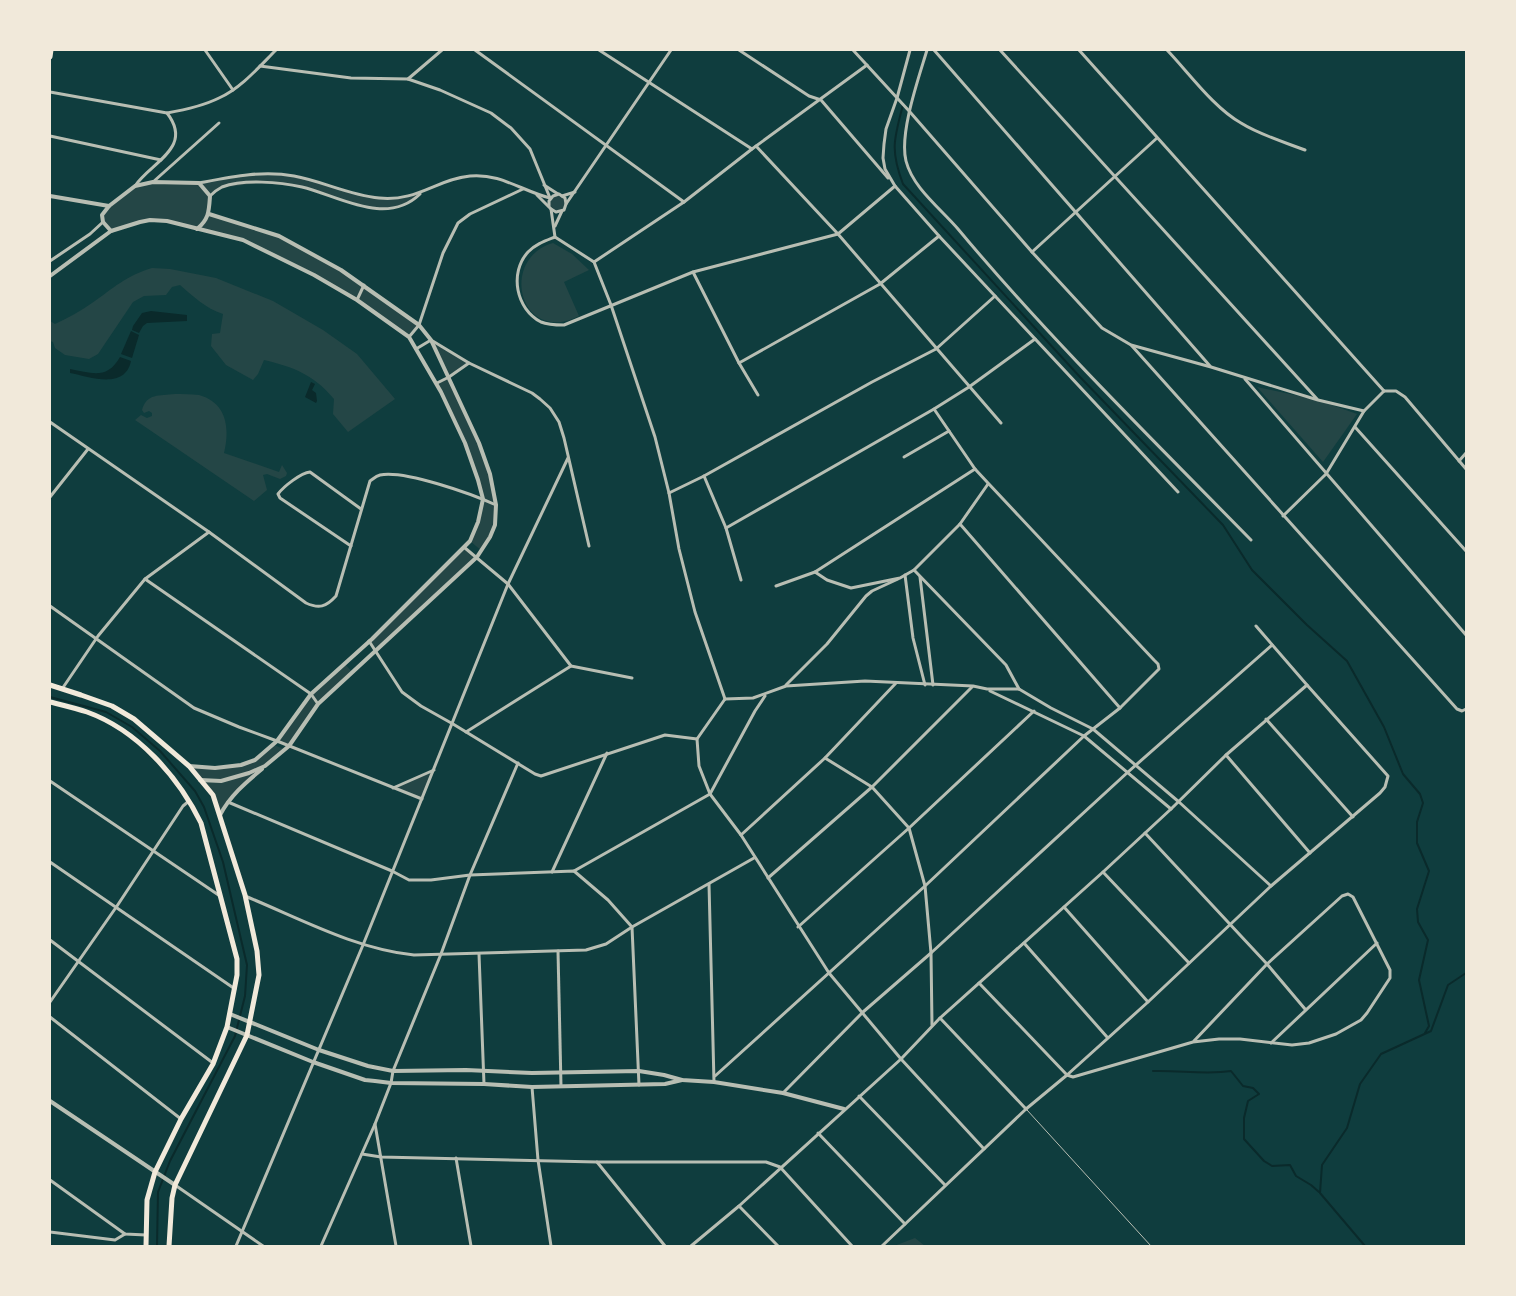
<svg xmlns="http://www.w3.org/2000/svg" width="1516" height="1296" viewBox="0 0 1516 1296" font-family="'Roboto Condensed',sans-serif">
  <rect width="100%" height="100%" fill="#0f3d3e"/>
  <g fill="#244646">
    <polygon points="244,174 282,174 295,176 352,193 393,198 423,192 413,201 397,208 370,208 303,187 257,183 221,188 210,196 210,214 279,236 341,270 419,325 409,337 394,326 314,275 243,240 183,225 150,220 111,231 103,222 103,215 109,206 135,186 153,182 199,183"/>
    <polygon points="553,196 562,196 566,204 562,211 551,209 549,201"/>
    <path d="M 553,243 L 572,254 L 589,270 L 564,282 L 579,316 C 520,346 498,259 553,243 Z"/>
    <path d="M 152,268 L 170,269 L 216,278 L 273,301 L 323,330 L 357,354 L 395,399 L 348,432 L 333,414 L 334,399 C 314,375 294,367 264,360 L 258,374 L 253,380 L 226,365 L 211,346 L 212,334 L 220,333 L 223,314 C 205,308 194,297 180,285 L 172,287 L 166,295 L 144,296 L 133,302 L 98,354 L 89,359 L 65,355 L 55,348 L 53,342 L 50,341 L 50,321 L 55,324 C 68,318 81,311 92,303 C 114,288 125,276 152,268 Z"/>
    <path d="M 431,340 L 469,363 L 449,378 C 467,417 503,480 495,523 C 493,532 486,542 482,551 L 470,541 L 478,522 L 483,499 L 465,443 L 437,383 L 449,378 Z"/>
    <polygon points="1257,387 1318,400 1357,414 1323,462"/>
    <path d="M 175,394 C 182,394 191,394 199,395 C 227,403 230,428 224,453 L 279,472 L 282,465 L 287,473 L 286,476 L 280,479 L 267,474 L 263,475 L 267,490 L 254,501 L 135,420 L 141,415 L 147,418 L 152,416 L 152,413 L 149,411 L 144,413 L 142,410 C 147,393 159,396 175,394 Z"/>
    <polygon points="465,548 477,557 376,650 369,641"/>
    <polygon points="345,664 353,673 318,704 289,746 277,741 311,694"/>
    <path d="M 274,745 L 286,750 L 242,785 L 220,815 L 213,795 L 189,766 C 210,768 236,771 255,760 C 262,756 268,749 274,745 Z"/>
    <polygon points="435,769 422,799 393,788"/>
    <polygon points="915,1238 925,1246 894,1246"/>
  </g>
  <g fill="#0a2a2b">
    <polygon points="151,311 187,315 187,321 147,323 143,326 139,333 132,330 133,326 142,313"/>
    <polygon points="131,331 139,335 132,358 121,354"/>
    <path d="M 120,357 L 131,361 C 125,390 90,377 70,373 L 70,369 C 92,373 107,380 120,357 Z"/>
    <polygon points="311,382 315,384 312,390 316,393 317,401 316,403 305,397"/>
  </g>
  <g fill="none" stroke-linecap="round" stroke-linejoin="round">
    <g stroke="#0a2a2b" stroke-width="2">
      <path d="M 903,105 C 894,139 890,150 903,184 L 1080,377 L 1223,525 L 1252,570 L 1307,625 L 1347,661 L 1384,727 L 1403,774 L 1420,794 L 1423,803 L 1417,822 L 1417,843 L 1429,871 L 1417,909 L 1418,922 L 1428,940 L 1419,980 L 1429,1026 L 1425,1033"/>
      <polyline points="50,697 106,712 132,727 160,751 195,791 204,807 223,862 247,965 245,996 235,1036 170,1161 158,1192 157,1246"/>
      <path d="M 1153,1071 C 1179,1070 1206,1075 1231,1071 L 1243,1086 L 1253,1088 L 1259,1094 L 1248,1101 L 1244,1118 L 1244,1139 L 1264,1161 L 1272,1166 L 1290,1165 L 1296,1176 L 1311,1185 L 1319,1192"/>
      <polyline points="1365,1246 1320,1193 1322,1165 1347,1128 1360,1084 1381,1054 1431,1031 1448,985 1466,973"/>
    </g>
    <polyline stroke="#b8beb3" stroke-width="1" points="1027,1110 1151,1246"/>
    <g stroke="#b8beb3" stroke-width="3">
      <polyline points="205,50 233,90"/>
      <polyline points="475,50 684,202"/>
      <polyline points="599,50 752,149"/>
      <polyline points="739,50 809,96 821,100 888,178"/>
      <polyline points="853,50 910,112 1032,252 1102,328 1131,345 1211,367 1318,400 1364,411"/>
      <polyline points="910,50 897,98 886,129 884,144 883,158 885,169 895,186 939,236 1178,492"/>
      <path d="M 927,50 C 919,77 899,133 906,161 C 913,188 940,208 958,229 C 1049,338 1151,438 1251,540"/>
      <polyline points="934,50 1210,366"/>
      <polyline points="1000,50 1317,399"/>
      <polyline points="1079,50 1384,391"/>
      <path d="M 1167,50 C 1189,73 1214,108 1241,123 C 1260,135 1284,142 1305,150"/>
      <polyline points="260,66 351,78 408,79 440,90 491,113 511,128 530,149 550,198"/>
      <polyline points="408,79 442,50"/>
      <path d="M 50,92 L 167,113 C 184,110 203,106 219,98 C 241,88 259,67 276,50"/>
      <polyline points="50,136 161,160"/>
      <polyline points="756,146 838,234 1001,423"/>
      <polyline points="153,182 219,123"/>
      <path d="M 199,183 C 230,177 262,170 294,176 C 322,181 349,195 379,198 C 417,202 437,179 470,176 C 500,173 522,191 550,198"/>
      <polyline points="544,185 558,194"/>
      <path d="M 135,186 C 151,162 194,148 167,113"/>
      <polyline points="537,195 551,209 555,237 594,262 611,305 655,437 669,493 679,549 695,612 725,699"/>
      <path d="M 210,196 C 213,193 218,189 222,187 C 244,179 280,182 302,187 C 339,196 386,227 420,194"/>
      <polyline points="562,196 575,192"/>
      <polyline points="566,204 671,50"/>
      <polyline points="549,206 549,201 553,196 559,194 565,198 566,204 564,210 556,212 551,209"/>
      <polyline points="555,226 562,211"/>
      <path d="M 555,237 C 545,241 536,244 528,252 C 509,273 516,309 541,322 C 548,325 556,325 564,325 L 693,272 L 838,234 L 895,186"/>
      <polyline points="1032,252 1157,138"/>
      <polyline points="50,261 90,234 103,222"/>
      <polyline points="594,262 684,202 752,149 867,65"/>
      <polyline points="693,272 739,363 758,395"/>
      <polyline points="357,300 364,285"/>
      <polyline points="409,337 419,325 443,253 458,223 470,214 523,189"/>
      <polyline points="1132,346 1457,709 1462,711 1466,709"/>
      <polyline points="416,349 431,340 469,363 532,393 540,399 550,408 559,422 564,438 589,546"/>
      <polyline points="739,363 880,284 939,236"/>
      <polyline points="1245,379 1466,635"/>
      <polyline points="437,383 449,377 469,363"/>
      <polyline points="1384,391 1396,391 1405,397 1466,469"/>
      <path d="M 50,422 L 209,532 L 306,603 C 319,609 326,607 336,596 L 370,481 C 373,479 376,476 380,475 C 405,470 472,494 496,505"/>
      <polyline points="1355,427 1466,551"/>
      <polyline points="904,457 949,431"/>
      <polyline points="1459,461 1466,453"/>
      <polyline points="704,476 726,528 741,580"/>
      <polyline points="669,493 704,476 872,382 936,349 995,296"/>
      <polyline points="50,497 88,449"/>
      <polyline points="1283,516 1326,474 1364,411 1384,391"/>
      <polyline points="960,524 1120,708"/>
      <polyline points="726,528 934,409 969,387 1035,339"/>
      <path d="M 351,546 L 280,498 L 278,494 C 284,486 301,473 310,472 L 361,509"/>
      <polyline points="465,548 508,584 571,666 632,678"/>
      <polyline points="914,570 1006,665 1019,689"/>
      <polyline points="815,572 827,580 851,588 900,578 914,570 960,524 988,484"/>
      <polyline points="905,575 913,638 925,685"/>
      <polyline points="920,577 933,685"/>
      <polyline points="145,579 311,694 318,704"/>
      <polyline points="776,586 815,572 975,469"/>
      <polyline points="50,606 194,708 239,727 277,741 422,799"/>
      <polyline points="369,641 402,692 421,706 453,724 535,774 541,776 547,774 665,735 697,739"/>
      <polyline points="786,685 827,644 866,596 872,591 898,579"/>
      <polyline points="62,689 98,636 145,579 209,532"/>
      <polyline points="990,691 1084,736 1171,809"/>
      <polyline points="725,699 753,698 786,686 865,681 973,686 987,689 1019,689 1051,708 1093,729 1179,802 1271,886"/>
      <polyline points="725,699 697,739 699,766 710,794 741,835 829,973 901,1059 984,1149"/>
      <polyline points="1266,719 1353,817"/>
      <polyline points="466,732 571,666"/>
      <polyline points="1226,755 1310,853"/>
      <polyline points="825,758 872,787 909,828 925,886 931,953 932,1025"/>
      <polyline points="50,781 220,896"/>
      <polyline points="393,788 434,770"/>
      <polyline points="228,802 392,871 409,880 431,880 470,875 574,871 608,900 632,927 639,1085"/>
      <polyline points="1145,833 1267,964 1305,1009"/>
      <polyline points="741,835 825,758 896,683"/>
      <polyline points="50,862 235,989"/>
      <polyline points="574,871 710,794 755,711 765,696"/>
      <polyline points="552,872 607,753"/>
      <polyline points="1103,872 1189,963"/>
      <polyline points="768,878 872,787 972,687"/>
      <polyline points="709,884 714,1082"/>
      <path d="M 245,896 C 299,918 355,949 414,955 L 586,950 L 606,944 L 632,927 L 754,858"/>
      <polyline points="1064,907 1148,1002"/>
      <polyline points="798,927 909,828 1034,711"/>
      <polyline points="50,940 213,1063"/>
      <polyline points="1024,943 1107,1037"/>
      <polyline points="558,951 561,1086"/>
      <polyline points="479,954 484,1084"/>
      <polyline points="979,983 1067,1075 1073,1077 1193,1042 1219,1039 1240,1039 1292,1045 1309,1043 1336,1034 1361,1020 1367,1013 1390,978 1390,970 1353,897 1348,894 1342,896 1267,964 1193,1042"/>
      <polyline points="50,1002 117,906 183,806 189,801"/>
      <polyline points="50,1017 181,1119"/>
      <polyline points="940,1018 1026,1109"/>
      <polyline points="1271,1043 1377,943"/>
      <polyline points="715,1076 925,886 1084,736 1120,708 1159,669 1158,664 1154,660 988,483 975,469 934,409"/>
      <polyline points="532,1087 538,1160 551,1246"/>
      <polyline points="783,1093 863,1012 931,953 1128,772 1272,645"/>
      <polyline points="859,1096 945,1185"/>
      <polyline points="375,1124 396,1246"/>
      <polyline points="818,1133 905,1224"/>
      <polyline points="362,1154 381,1157 597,1162 766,1162 780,1167 852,1246"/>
      <polyline points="456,1158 471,1246"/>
      <polyline points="597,1162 665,1246"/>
      <polyline points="50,1180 125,1234 146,1235"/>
      <polyline points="175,1185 263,1246"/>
      <polyline points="739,1206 778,1246"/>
      <polyline points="50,1232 115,1240 125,1234"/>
      <polyline points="236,1246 363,945 508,584 568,458"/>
      <polyline points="321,1246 375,1124 391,1083 393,1071 441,954 470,875 518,763"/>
      <polyline points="691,1246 739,1206 901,1059 940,1018 1103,872 1171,809 1226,755 1307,685"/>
      <polyline points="882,1246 1026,1109 1067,1075 1148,1002 1271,886 1380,793 1385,787 1388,776 1307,685 1256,626"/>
    </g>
    <g stroke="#b8beb3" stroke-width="4">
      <polyline points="50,196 109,206"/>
      <path d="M 111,231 L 103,222 L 102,215 L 109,206 L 135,186 L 153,182 L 199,183 L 210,196 C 209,211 209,219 197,229"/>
      <polyline points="50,276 111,231 140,222 150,220 167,221 243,240 314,275 357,300 409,337 441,392 465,443 478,480 483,499 478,522 470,541 372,639 311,694 277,741 255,760 241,765 215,768 189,766"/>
      <polyline points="200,780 221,781 249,773 265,766 289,746 318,704 477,557 490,537 495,525 496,505 490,474 479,443 431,340 419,325 341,270 279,236 209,214"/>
      <path d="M 220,815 C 230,796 245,783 262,769"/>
      <polyline points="230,1014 319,1050 368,1066 393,1071 466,1070 532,1073 639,1071 664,1075 682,1080 714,1082 783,1093 844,1109"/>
      <polyline points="227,1027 313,1062 365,1080 375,1081 391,1083 484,1084 532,1087 665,1084 682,1080"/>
      <polyline points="50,1101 175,1185"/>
    </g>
    <g stroke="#f1e9da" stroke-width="5">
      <polyline points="50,57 51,50"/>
      <polyline points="50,685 81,695 112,706 134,719 189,766 213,795 245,895 257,951 259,975 247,1035 175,1185 172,1198 169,1246"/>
      <path d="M 50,702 C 62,705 75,708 87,712 C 137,730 178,776 201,823 L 237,959 L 237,975 L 227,1027 L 213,1064 L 181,1119 L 155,1172 L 147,1200 L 146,1246"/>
    </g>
  </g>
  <rect width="1516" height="1296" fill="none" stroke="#f1e9da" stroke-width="102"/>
</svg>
